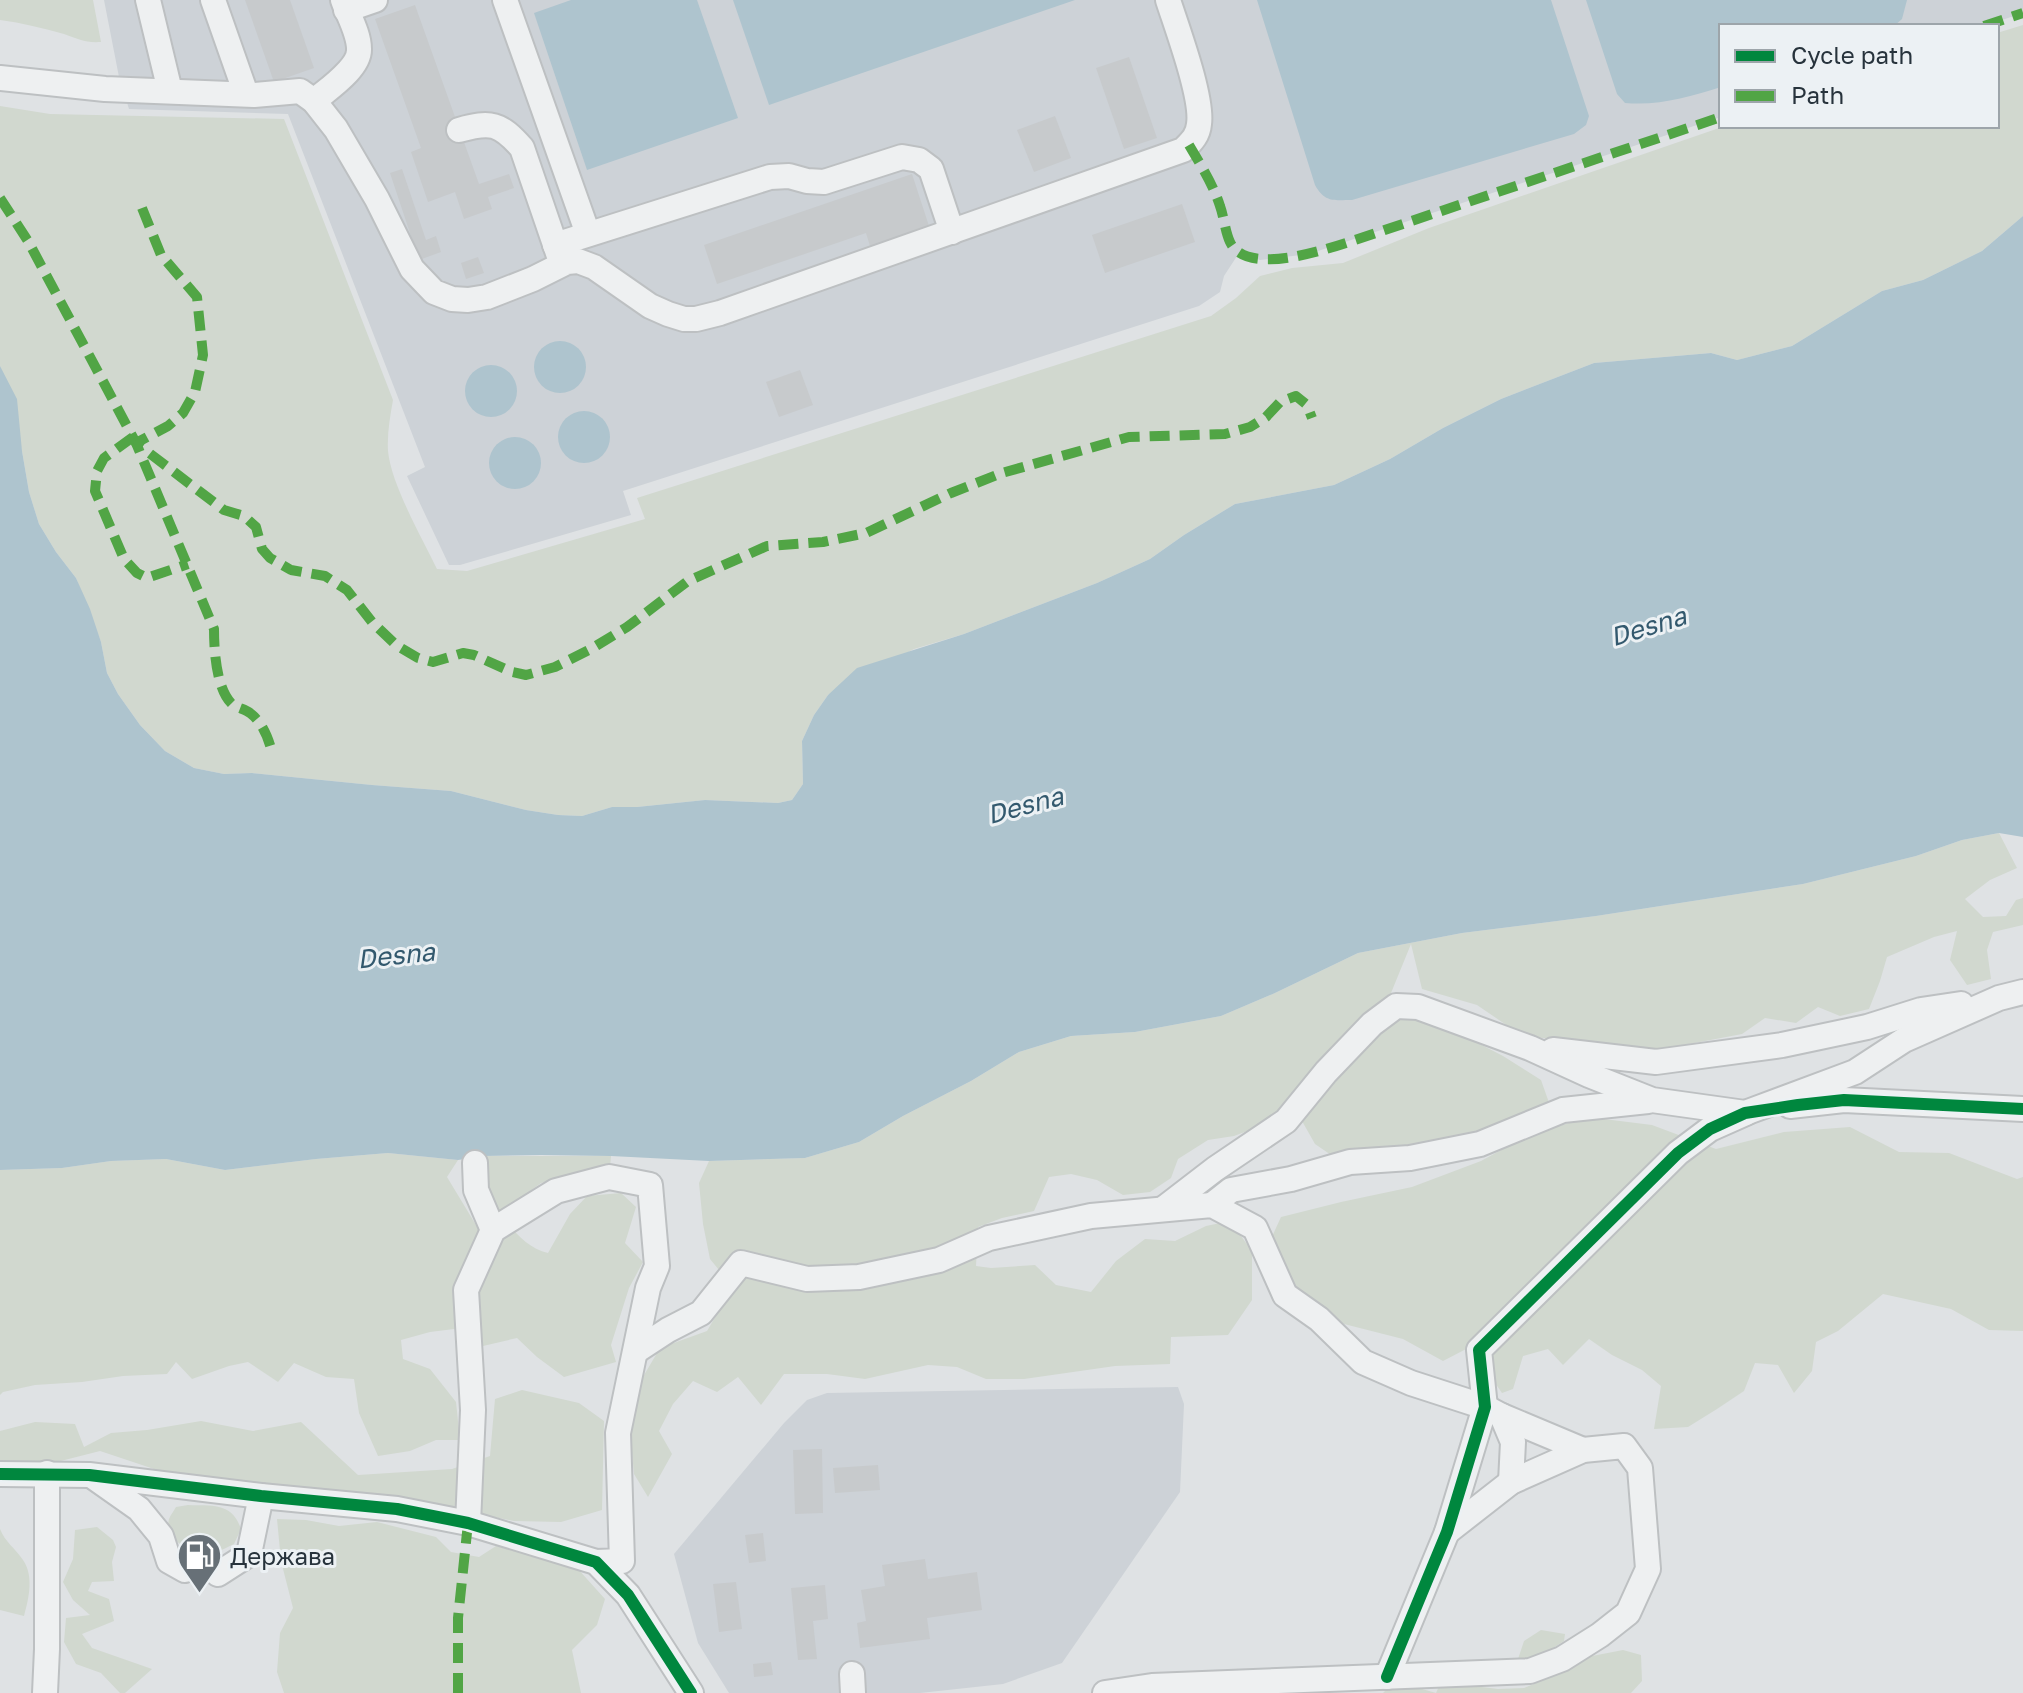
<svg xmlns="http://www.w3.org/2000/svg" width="2023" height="1693" viewBox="0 0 2023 1693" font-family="'Golos Text',sans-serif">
  <rect width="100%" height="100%" fill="#dfe2e4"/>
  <g fill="#cdd2d7">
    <polygon points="104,0 2023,0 2023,13 1984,26 1721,26 1721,117 1309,254 1260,260 1239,253 1224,276 1220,292 1199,306 623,491 631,515 460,565 449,565 407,476 425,467 288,114 129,109 119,77"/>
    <polygon points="1178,1387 1184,1404 1180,1492 1062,1663 1003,1684 920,1693 729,1693 698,1643 674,1554 784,1423 807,1400 827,1393"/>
  </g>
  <g fill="#d1d8cf">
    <path d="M 0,0 L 93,0 L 101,42 C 84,43 79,39 64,34 C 43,28 22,23 0,20 Z"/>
    <path d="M 2023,25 L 2023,216 L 1982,251 L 1923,280 L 1882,291 L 1792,346 L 1737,360 L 1711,353 L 1594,363 L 1501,399 L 1443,428 L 1390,459 L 1334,485 L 1235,504 L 1184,535 L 1150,559 L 1097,583 L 964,634 L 914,649 L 828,695 L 814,715 L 802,741 L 803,784 L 792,800 L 778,803 L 705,800 L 637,807 L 612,807 L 582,816 L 558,815 L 526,810 L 451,791 L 372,785 L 252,773 L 224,774 L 194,768 L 165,751 L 140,725 L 118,694 L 107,673 L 101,642 L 76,578 L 56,552 L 39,524 L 29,492 L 22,451 L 0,366 L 0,106 L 50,114 L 284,119 L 393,400 C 390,417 387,434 388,451 C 391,484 422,538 437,569 L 467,571 L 645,519 L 637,498 L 1211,316 L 1236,298 L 1260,276 L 1292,268 L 1343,263 L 1429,228 L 1725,126 L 1997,126 L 1997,33 Z"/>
    <polygon points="1999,833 2017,868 1990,880 1965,899 1983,917 2006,916 2016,900 2023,898 2023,925 1993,932 1987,950 1991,979 1967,985 1950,960 1957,931 1934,937 1887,957 1880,981 1869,1009 1840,1016 1818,1007 1796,1023 1765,1018 1742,1034 1647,1052 1521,1035 1477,1005 1422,989 1411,944 1391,993 1423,1021 1472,1040 1503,1056 1541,1080 1553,1114 1444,1165 1387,1165 1353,1170 1315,1144 1302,1121 1258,1127 1234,1136 1208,1140 1178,1159 1171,1178 1150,1192 1123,1195 1097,1180 1071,1174 1049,1177 1034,1211 1002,1218 978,1227 976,1266 991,1268 1035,1265 1056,1285 1091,1292 1116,1261 1145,1239 1175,1241 1206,1226 1230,1221 1252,1251 1252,1300 1228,1335 1171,1337 1170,1364 1115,1366 1024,1379 986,1379 957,1367 928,1365 865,1379 827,1374 784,1374 761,1405 738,1377 717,1392 693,1381 673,1404 659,1431 672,1454 648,1497 634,1474 630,1431 634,1392 660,1348 707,1331 733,1287 710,1259 703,1224 699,1183 709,1161 805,1158 859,1142 903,1116 971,1081 1019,1052 1071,1036 1135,1032 1221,1016 1275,993 1358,953 1462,933 1596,916 1803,884 1916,856 1962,840"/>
    <polygon points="1588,1117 1652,1125 1716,1149 1784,1132 1850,1127 1899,1152 1949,1153 2017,1179 2023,1177 2023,1331 1989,1330 1951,1309 1883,1294 1838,1331 1816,1342 1812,1371 1794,1393 1778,1365 1755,1363 1744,1391 1717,1409 1688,1427 1654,1429 1661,1386 1642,1370 1612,1355 1589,1339 1563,1365 1548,1349 1523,1356 1513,1389 1502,1393 1470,1347 1443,1361 1403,1339 1344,1324 1290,1292 1270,1241 1281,1217 1341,1202 1412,1187 1481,1161 1525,1137"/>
    <path d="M 388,1153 L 458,1160 L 447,1177 L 476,1225 L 488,1190 L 483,1156 L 611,1156 L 610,1168 L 541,1183 L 500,1213 C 512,1230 527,1248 548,1253 L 570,1214 L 587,1196 L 621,1193 L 636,1207 L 625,1243 L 643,1262 L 629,1288 L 611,1345 L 616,1362 L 564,1377 L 537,1357 L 517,1338 L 483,1346 L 454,1329 L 430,1332 L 401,1340 L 403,1359 L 430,1369 L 456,1402 L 460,1440 L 436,1440 L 410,1451 L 378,1456 L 359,1413 L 354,1379 L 326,1377 L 294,1363 L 278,1382 L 248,1362 L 229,1366 L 192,1379 L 176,1362 L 167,1374 L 123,1376 L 82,1382 L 35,1385 L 3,1392 L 0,1395 L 0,1170 L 62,1168 L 111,1161 L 166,1159 L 225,1170 L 316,1159 Z"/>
    <polygon points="522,1390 579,1403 604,1421 602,1510 561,1522 514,1521 418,1502 163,1472 100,1451 49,1464 0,1465 0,1431 35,1422 75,1424 84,1447 111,1433 147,1430 201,1421 253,1431 301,1422 358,1475 452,1469 490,1456 495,1399"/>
    <path d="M 188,1505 C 212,1506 232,1502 241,1529 L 234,1544 C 229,1546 221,1551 216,1552 C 196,1555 163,1543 169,1519 C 171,1514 174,1511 176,1507 Z"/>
    <polygon points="277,1519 306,1520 339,1526 377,1522 436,1537 451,1552 479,1557 496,1546 578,1569 605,1599 597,1625 572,1650 581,1693 284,1693 277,1672 280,1633 293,1608 281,1561"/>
    <polygon points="97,1527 113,1540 116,1547 112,1562 114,1581 92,1582 88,1591 109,1599 114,1621 82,1634 92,1648 152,1669 125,1693 120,1693 101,1673 76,1664 64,1642 66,1618 90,1615 73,1600 63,1582 73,1559 75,1530"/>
    <path d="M 0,1529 C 5,1542 15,1548 23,1560 C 34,1576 29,1598 24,1616 L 0,1610 Z"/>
    <polygon points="1541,1630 1565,1634 1564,1641 1537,1659 1518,1659 1524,1641"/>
    <polygon points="1623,1650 1641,1655 1642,1681 1631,1693 1383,1693 1390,1686 1415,1687 1436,1693 1441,1682 1498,1689 1524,1688 1558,1674 1587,1657"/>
  </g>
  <g fill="#aec4ce">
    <polygon points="571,0 697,0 738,118 587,170 534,13"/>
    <polygon points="733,0 1075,0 769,105"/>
    <path d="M 1257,0 L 1551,0 L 1589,116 L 1586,125 L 1574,134 L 1352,200 C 1334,200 1325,203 1315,185 Z"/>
    <path d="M 1586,0 L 1907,0 L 1902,19 L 1894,26 L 1721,26 L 1721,87 C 1689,97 1659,106 1625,103 L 1617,94 Z"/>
    <polygon points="2023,216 2023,837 1999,833 1962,840 1916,856 1803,884 1596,916 1462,933 1358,953 1275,993 1221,1016 1135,1032 1071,1036 1019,1052 971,1081 903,1116 859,1142 805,1158 709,1161 611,1156 541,1155 483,1156 458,1160 388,1153 316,1159 225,1170 166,1159 111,1161 62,1168 0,1170 0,366 17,399 22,451 29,492 39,524 56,552 76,578 90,609 101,642 107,673 118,694 140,725 165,751 194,768 224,774 252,773 372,785 451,791 526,810 558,815 582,816 612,807 637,807 705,800 778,803 792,800 803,784 802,741 814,715 828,695 857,668 964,634 1097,583 1150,559 1184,535 1235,504 1334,485 1390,459 1443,428 1501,399 1594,363 1711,353 1737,360 1792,346 1882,291 1923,280 1982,251"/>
    <circle cx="560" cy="367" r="26"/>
    <circle cx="491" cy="391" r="26"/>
    <circle cx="584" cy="437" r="26"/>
    <circle cx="515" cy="463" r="26"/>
  </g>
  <g fill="#c7cacc">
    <polygon points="245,0 290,0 314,68 274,82"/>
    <polygon points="415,5 479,184 509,174 514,188 488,197 492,209 464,219 455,192 428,202 411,152 421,148 375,19"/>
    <polygon points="1129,57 1157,138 1124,149 1096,68"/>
    <polygon points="1055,116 1071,158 1034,172 1017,130"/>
    <polygon points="402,169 426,240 436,236 441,252 419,260 390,173"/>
    <polygon points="912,174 929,226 870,246 866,233 717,284 704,245"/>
    <polygon points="1182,204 1195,242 1105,273 1092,235"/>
    <polygon points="478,257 484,273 466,279 461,263"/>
    <polygon points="800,370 813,405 779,417 766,382"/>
    <polygon points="822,1449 823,1513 795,1514 793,1450"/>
    <polygon points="878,1465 880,1490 835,1493 833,1468"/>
    <polygon points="763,1533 766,1561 749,1563 745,1535"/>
    <polygon points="925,1559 928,1579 977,1572 982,1610 927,1618 930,1639 860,1648 857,1623 866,1621 861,1590 885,1586 882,1565"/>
    <polygon points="736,1582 742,1629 719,1632 713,1584"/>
    <polygon points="825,1585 828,1619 813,1621 817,1659 798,1660 791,1588"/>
    <polygon points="771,1662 773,1675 754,1677 753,1664"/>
  </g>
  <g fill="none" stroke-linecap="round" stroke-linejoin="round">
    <polyline stroke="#babfc2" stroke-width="24" stroke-dasharray="24 12" stroke-linecap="butt" points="185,1570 218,1574"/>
    <defs>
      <g id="minor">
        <polyline points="148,0 170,91"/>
        <polyline points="213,0 246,94"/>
        <polyline points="505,0 588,234"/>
        <polyline points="346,10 375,0"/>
        <path d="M 0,78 L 105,89 L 254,95 L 300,91 L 314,101 L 336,129 L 377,199 L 412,269 L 434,292 L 452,299 L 468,300 L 487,297 L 533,279 L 567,262 L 578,261 L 594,267 L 650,306 L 668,314 L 684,319 L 696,319 L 720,313 L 1183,150 C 1191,142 1198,136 1199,124 C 1203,98 1177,28 1168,0"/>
        <path d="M 314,101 C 328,89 360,68 359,49 C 359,33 348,15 343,0"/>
        <path d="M 459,130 C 491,121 500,123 522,148 L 560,259"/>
        <polyline points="555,245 770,177 789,176 807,181 824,182 902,157 919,160 931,169 952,232"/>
        <polyline points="1553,1050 1656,1062 1782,1045 1867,1027 1921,1010 1961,1004"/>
        <polyline points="1790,1106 1844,1100 2023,1109"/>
        <polyline points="475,1163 476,1190 493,1230"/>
        <polyline points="1212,1205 1231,1190 1291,1179 1350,1162 1410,1158 1480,1144 1563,1110 1648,1101"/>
        <polyline points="1163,1209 1215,1169 1286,1121 1326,1072 1372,1024 1396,1006 1418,1007 1530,1048 1589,1075 1652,1100 1745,1113 1855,1072 1904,1040 1999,998 2023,992"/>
        <polyline points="636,1351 668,1330 701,1313 741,1263 807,1279 859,1277 939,1260 989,1238 1091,1216 1212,1205 1255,1228 1285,1295 1319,1319 1363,1362 1411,1383 1485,1407 1502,1416 1513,1442 1511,1482"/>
        <polyline points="1502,1416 1583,1450"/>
        <polyline points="0,1474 89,1475 261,1496 397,1509 468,1523 596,1562 628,1595 691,1693"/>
        <polyline points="95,1478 139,1509 161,1536 169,1561 185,1570"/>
        <polyline points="468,1523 473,1410 466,1290 493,1230 556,1191 609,1177 650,1185 657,1266 648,1288 618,1433 622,1561 596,1562"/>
        <polyline points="218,1574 249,1554 261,1496"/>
        <polyline points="852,1674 853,1693"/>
        <polyline points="1387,1677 1447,1532 1485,1407 1479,1350 1678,1153 1710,1129 1746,1113"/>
        <polyline points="45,1693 47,1649 47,1473"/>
        <polyline points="1105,1693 1152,1686 1530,1671 1562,1659 1600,1635 1628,1613 1648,1569 1640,1468 1624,1446 1583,1450 1511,1482 1447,1532"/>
      </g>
    </defs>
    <use href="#minor" stroke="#bdc0c2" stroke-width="28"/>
    <use href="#minor" stroke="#eef0f1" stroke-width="24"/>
    <g stroke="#51a545" stroke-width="10" stroke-dasharray="20 10" stroke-linecap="butt">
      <polyline points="1984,26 2023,13"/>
      <path d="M 1189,145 C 1200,164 1213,184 1220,206 C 1224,217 1225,231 1230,242 C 1247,278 1330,248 1358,239 L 1721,117"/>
      <path d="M 0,198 L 28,241 L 136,443 L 214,629 C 214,649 216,689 232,704 C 237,708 245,709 250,713 C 262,722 268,737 272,752"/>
      <polyline points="142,208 161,255 197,297 203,355 195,392 183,413 168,426 136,443 224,510 244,516 256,527 262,549 270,558 291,570 325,576 347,590 372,622 396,645 418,658 433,662 463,653 474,655 512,672 526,675 555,667 591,649 627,627 688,581 767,546 823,542 866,533 951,493 1002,473 1129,437 1225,434 1250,427 1266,417 1280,402 1296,396 1307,405 1312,418"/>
      <polyline points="133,437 104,458 97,471 95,491 124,559 137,573 147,578 188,564"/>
      <polyline points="458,1693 458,1618 468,1523"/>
    </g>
    <defs>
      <g id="cycleway">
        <polyline points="0,1474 89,1475 261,1496 397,1509 468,1523 596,1562 628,1595 691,1693"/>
        <polyline points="1387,1677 1447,1532 1485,1407 1479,1350 1678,1153 1710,1129 1745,1113 1798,1105 1844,1100 2023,1109"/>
      </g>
    </defs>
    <use href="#cycleway" stroke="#ecf1f4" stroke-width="17"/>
    <use href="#cycleway" stroke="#00873e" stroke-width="12"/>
  </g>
  <defs>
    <symbol id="fuel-pin" viewBox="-11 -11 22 30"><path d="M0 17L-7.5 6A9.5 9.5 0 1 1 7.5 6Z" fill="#677077" stroke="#ecf1f4"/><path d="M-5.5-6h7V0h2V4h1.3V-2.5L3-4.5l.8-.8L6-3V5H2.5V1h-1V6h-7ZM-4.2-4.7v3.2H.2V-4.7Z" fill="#fff"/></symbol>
  </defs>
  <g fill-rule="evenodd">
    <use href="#fuel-pin" x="174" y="1530" width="51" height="69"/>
  </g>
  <g text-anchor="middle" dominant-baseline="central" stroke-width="6" stroke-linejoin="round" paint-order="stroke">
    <g font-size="24" fill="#27333c" stroke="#ecf1f4" text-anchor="start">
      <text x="230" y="1555">Держава</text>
    </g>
    <g font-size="26" font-style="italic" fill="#33596e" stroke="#ecf1f4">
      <text transform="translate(1648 626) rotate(-17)">Desna</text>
      <text transform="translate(1025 805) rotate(-15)">Desna</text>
      <text transform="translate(396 955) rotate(-6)">Desna</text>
    </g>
  </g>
  <rect x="1719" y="24" width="280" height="104" fill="#ecf1f4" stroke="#9da5aa" stroke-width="2"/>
  <rect x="1735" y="50" width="40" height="12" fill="#00873e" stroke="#9da5aa" stroke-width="2"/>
  <text x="1791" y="64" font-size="24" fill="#27333c">Cycle path</text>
  <rect x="1735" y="90" width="40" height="12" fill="#51a545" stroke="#9da5aa" stroke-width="2"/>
  <text x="1791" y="104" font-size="24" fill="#27333c">Path</text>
</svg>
